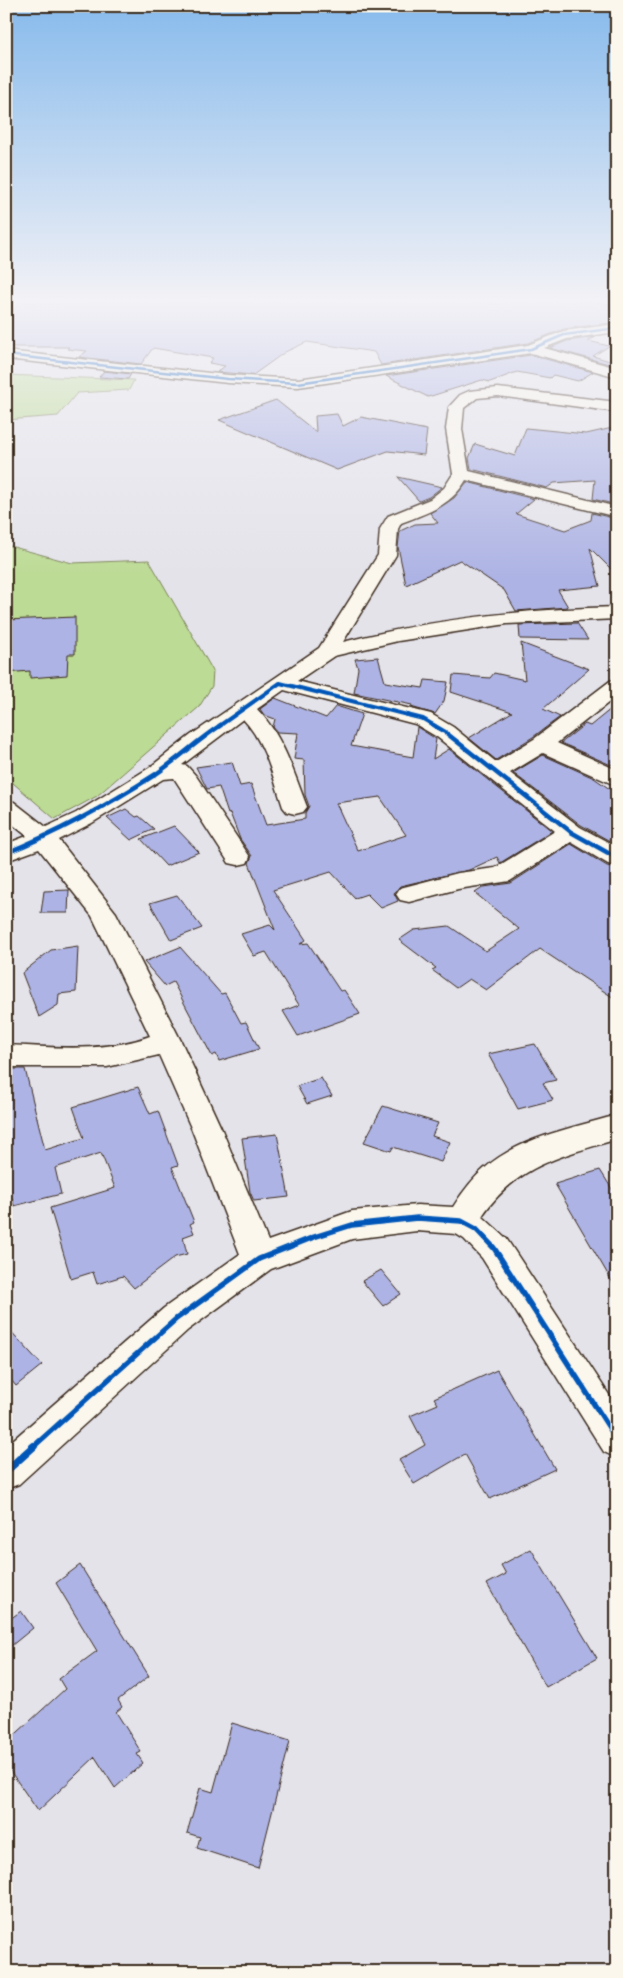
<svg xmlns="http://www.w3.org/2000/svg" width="623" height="1978" viewBox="0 0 623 1978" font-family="Mali,sans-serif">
  <rect width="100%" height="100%" fill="#e4e3ea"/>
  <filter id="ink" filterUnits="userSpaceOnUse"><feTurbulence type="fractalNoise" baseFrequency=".02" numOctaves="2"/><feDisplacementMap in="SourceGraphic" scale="10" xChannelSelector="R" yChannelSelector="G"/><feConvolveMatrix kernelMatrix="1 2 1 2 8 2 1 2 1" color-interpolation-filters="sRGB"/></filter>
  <g filter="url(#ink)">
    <g fill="#bcdb94" stroke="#7c8259">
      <polygon points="6,375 134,380 129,390 77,393 58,416 6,420"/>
      <polygon points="6,545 72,563 149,560 213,671 212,686 199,707 97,796 55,819 6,777"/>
    </g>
    <g fill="#adb3e4" stroke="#3b2a1e" fill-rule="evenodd">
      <polygon points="63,301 464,301 501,304 501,301 591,301 617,306 617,322 564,329 528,343 381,365 374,352 307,342 285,352 253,375 217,372 225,366 209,363 213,358 153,348 141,364 79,357 87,351 67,349 69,347 6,347 6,320 20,302 62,304"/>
      <polygon points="596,337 588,341 609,346 593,356 613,362 609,364 550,348 567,341"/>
      <polygon points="531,355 593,372 578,381 553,375 550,378 517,372 490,382 482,380 428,397 386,376"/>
      <polygon points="104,371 131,374 128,379 99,377"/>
      <polygon points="276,400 316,432 315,416 337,414 343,426 361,417 427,430 424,455 388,451 337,470 219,420"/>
      <polygon points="617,427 617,505 593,499 595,480 554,483 547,488 471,469 469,458 475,444 515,456 526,428 586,434"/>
      <polygon points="398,477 442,487 429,497 419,501"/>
      <polygon points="467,482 534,499 516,514 565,530 591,520 592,513 617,519 617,575 590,548 600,586 558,590 568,607 516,611 504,590 460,560 406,585 398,547 400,531 415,524 438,523 430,513 454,498"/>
      <polygon points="75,617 75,654 68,654 67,675 30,678 30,671 6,673 6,620"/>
      <polygon points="577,623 588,640 520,639 519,625"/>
      <polygon points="521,643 589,669 543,709 560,717 533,737 496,760 469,738 512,712 451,692 453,675 490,678 494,673 525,680"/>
      <polygon points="378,657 385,682 423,688 425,680 448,682 444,701 435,714 411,707 412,705 354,693 358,668 355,659"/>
      <path d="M 275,698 L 326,718 L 336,706 L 362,714 L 351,746 L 413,757 L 417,727 L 436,739 L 433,759 L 449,749 L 552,831 L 500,863 L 497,857 L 469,870 L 400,886 L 394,893 L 398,901 L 381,908 L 367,894 L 355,898 L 331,872 L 273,890 L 306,940 L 300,944 L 308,943 L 340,991 L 344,990 L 360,1014 L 298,1036 L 283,1011 L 299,1005 L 266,952 L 254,956 L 241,934 L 270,925 L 275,930 L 249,863 L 252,856 L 240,839 L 230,813 L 228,814 L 219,787 L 207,789 L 196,767 L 232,762 L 240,786 L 251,784 L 266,825 L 305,819 L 305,813 L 309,806 L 305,795 L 304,760 L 294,759 L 298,733 L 277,732 L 273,727 L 275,719 L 264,715 L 260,709 ZM 380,797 L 406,835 L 358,851 L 336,803 Z"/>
      <polygon points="617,704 617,760 611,765 561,743 585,724 590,726"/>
      <polygon points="543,755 594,778 617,794 617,845 581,825 513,773"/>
      <polygon points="126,809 136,817 139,816 154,829 131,840 107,818"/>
      <polygon points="174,826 199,852 166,866 141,839"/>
      <polygon points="571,844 607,866 617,868 617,1000 540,949 486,990 469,979 456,988 432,970 436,968 399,940 414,930 449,926 486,951 519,929 475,893 484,887 511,883"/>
      <polygon points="69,890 68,913 41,913 44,891"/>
      <polygon points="177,895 202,928 171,940 150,903"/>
      <polygon points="78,946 76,992 59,994 58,1005 39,1017 22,973 51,950"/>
      <polygon points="180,947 221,994 225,993 241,1023 246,1022 259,1049 219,1061 216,1054 212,1056 173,982 165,986 144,962"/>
      <polygon points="535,1044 556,1080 543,1083 553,1100 518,1109 488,1054"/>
      <polygon points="6,1069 25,1069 45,1150 84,1138 73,1107 138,1087 150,1114 158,1111 178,1165 172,1167 194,1222 190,1224 194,1233 183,1237 187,1254 175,1257 134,1288 123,1276 97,1284 93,1272 71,1279 50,1208 115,1188 101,1153 55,1168 61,1194 14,1206 10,1190 6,1191"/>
      <polygon points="321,1078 332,1096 307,1104 297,1086"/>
      <polygon points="383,1106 438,1123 432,1136 450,1142 441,1162 393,1147 391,1151 364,1142"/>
      <polygon points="277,1134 289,1197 254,1201 250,1192 242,1138"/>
      <polygon points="600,1170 617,1197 617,1290 555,1184"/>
      <polygon points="381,1270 401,1294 383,1306 362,1281"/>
      <polygon points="6,1326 42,1365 16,1386 6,1374"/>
      <polygon points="497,1370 555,1469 490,1499 465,1454 414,1484 399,1460 425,1445 410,1416 438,1404 434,1398"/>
      <polygon points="531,1549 597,1658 546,1687 487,1584 506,1574 501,1565"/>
      <polygon points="80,1565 149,1676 118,1700 122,1707 116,1712 141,1752 137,1754 143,1763 115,1788 95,1757 38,1811 6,1765 6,1743 65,1689 59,1679 97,1651 56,1583"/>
      <polygon points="21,1611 33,1628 6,1650 6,1622"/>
      <polygon points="232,1723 290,1741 258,1868 197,1848 200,1837 187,1833 200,1788 213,1792"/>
    </g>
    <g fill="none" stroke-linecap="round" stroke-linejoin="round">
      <defs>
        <g id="minor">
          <polygon points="617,324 617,332 567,339 544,348 617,368 617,377 531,353 298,387 228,383 6,359 6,351 228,375 298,379 528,345 564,331"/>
          <path d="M 498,388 L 617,402 L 617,412 L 498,396 L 477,398 L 464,408 L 462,429 L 469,471 L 617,507 L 617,517 L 466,480 C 451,506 427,513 401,523 L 398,529 L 396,555 L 343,642 C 433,619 524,609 617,607 L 617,619 L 507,624 L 398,641 L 334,656 L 297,681 L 431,714 L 453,727 L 496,762 L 534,739 L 610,681 L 617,679 L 617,696 L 557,743 L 617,770 L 617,786 L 543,753 L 510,773 L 580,827 L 617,847 L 617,866 L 608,864 L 571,842 L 510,881 L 458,889 L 409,902 L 400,900 L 396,894 L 400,888 L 458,873 L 495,868 L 555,831 L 437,737 L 415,724 L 284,690 L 257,709 C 283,736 294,773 307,807 L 303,812 L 295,814 L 287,812 L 283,807 C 273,777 265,742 243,719 L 182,765 L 187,766 L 196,776 L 250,857 L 247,863 L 238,865 L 229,863 L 174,778 L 163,779 L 92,823 L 59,840 L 116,913 L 181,1041 L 222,1130 L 268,1241 L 352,1211 L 417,1205 L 453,1207 C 462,1193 472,1179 485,1168 C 520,1137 573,1128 617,1115 L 617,1139 C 560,1157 518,1164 482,1216 L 506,1238 L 617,1407 L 617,1458 L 604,1452 L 482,1258 L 464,1239 L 456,1234 L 417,1231 L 352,1239 L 271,1269 L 188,1330 L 19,1484 L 6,1489 L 6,1446 L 164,1308 L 240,1254 L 192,1130 L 159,1055 L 107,1067 L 6,1067 L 6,1045 C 54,1047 104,1053 150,1036 L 92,916 L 39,849 L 6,861 L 6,844 L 27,836 L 6,819 L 6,800 L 14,802 L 46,827 L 76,813 L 149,768 L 191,735 L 319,648 L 378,555 L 380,529 L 388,516 L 430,499 L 444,488 L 453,474 L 446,429 L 449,407 L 460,395 L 469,391 Z"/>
        </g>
      </defs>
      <use href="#minor" stroke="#3b2a1e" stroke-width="3"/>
      <use href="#minor" fill="#fbf7ec" fill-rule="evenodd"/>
      <defs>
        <polyline id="cycleway-far4" points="6,355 228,379 298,383 531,349 564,335 617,328"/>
        <polyline id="cycleway-far3" points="219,726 280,683 423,719 435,726"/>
        <g id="cycleway-far2">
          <polyline points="433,725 445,732 571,832 617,858"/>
          <path d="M 6,853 C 59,832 108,805 156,774 C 178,759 198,740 221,725"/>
        </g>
        <polyline id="cycleway-far1" points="33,1447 176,1319 259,1259 314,1237 352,1225 417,1218 461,1221 476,1229 494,1248 617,1440"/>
        <polyline id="cycleway" points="6,1471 34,1446"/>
      </defs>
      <use href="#cycleway-far4" stroke="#fbf7ec" stroke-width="4.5"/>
      <use href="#cycleway-far3" stroke="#fbf7ec" stroke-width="5.5"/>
      <use href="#cycleway-far2" stroke="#fbf7ec" stroke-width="8"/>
      <use href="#cycleway-far1" stroke="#fbf7ec" stroke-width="9"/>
      <use href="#cycleway" stroke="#fbf7ec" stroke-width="11"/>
      <use href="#cycleway-far4" stroke="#0057b8" stroke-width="2.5"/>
      <use href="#cycleway-far3" stroke="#0057b8" stroke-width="4"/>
      <use href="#cycleway-far2" stroke="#0057b8" stroke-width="4.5"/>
      <use href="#cycleway-far1" stroke="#0057b8" stroke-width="5.5"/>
      <use href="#cycleway" stroke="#0057b8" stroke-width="8"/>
    </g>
  </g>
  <linearGradient id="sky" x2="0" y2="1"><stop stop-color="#87baec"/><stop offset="0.52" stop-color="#f3f2f6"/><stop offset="1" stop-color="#f3f2f6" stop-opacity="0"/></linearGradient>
  <rect width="623" height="578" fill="url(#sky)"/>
  <rect width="623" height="1978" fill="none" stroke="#fbf7ec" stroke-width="25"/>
  <rect x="12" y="12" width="598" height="1953" fill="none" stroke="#3b2a1e" stroke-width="2" filter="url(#ink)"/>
</svg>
